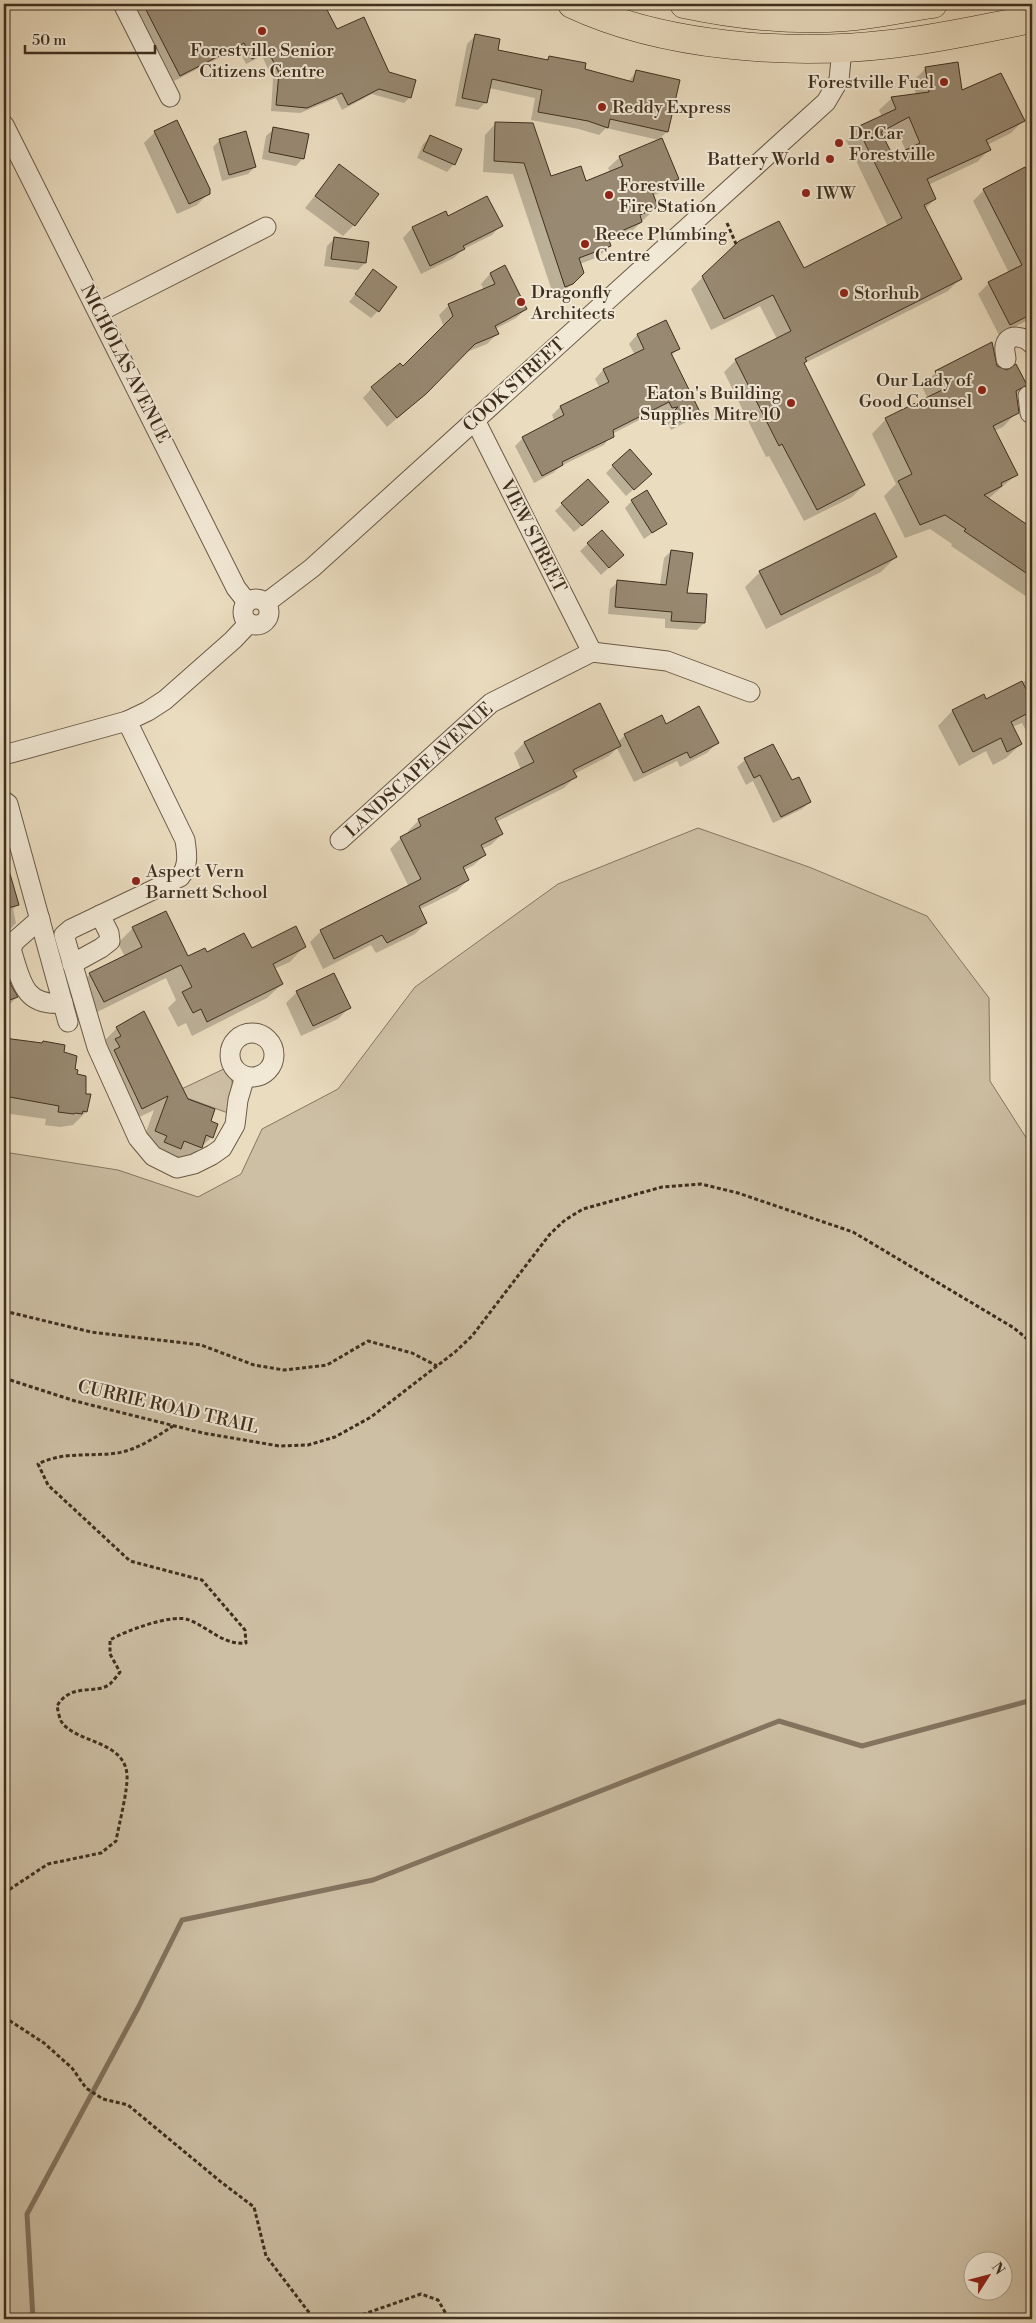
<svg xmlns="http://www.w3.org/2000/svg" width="1036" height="2323" viewBox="0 0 1036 2323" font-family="'Libre Bodoni',serif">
  <rect width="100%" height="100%" fill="#eadcbf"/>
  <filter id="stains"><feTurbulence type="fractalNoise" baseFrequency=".004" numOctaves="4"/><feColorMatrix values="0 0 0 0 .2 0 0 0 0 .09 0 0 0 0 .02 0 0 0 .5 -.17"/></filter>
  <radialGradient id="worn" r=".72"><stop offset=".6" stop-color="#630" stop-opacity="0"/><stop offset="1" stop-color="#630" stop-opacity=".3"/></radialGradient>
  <g fill="#cdbfa4" stroke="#867762" fill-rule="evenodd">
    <path d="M 698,828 L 809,867 L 927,916 L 989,998 L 990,1081 L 1032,1147 L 1032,2319 L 4,2319 L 4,1152 L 118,1170 L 198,1197 L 241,1174 L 262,1129 L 338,1089 L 415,987 L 558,884 ZM 974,2260 L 1004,2260 L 1004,2290 L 974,2290 Z"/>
    <path d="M 228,1067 C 235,1084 233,1095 228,1113 L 173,1093 Z"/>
  </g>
  <g fill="#0003" fill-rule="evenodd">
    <polygon points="134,4 322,4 337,30 388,73 410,97 404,103 372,94 342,110 336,98 300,113 271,111 273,79 262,56 246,64 238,48 174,81"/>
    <polygon points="475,36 496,51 546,61 549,57 583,70 628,82 637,71 667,132 660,138 678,179 667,190 652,196 657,207 630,233 608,242 610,246 598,257 580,264 583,273 560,295 554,297 513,174 483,172 485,135 496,123 550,177 586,182 610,172 608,168 620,157 659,140 606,128 599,135 579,129 531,120 535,98 489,88 486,102 478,110 455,106 467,44"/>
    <path d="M 926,68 L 961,92 L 1023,121 L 1011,133 L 987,145 L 989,150 L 977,162 L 928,185 L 935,199 L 925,209 L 960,279 L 948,291 L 803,364 L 864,485 L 852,497 L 804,521 L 769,456 L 766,457 L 724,372 L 736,360 L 777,339 L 760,306 L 711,330 L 691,289 L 703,277 L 803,270 L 888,227 L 846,140 L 858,128 L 882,117 L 879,110 L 892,98 L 916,95 L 913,81 ZM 896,129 L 906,151 L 892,158 L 881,136 Z"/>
    <polygon points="274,129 303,158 296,166 262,159 266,136"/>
    <polygon points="155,132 208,194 197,205 177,214 144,143"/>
    <polygon points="431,137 454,164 447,172 417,158 423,144"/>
    <polygon points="220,140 255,167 248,174 222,181 213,147"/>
    <polygon points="339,166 354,225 343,236 305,208"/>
    <polygon points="1025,168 1032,183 1032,318 999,335 978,294 989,283 1009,273 973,201 984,190"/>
    <polygon points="445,212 448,217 501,225 492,235 462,250 454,258 421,274 403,238 412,228"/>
    <polygon points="334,239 365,263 358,270 324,266 327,246"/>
    <polygon points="504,267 526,309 516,318 495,329 497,334 487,344 464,353 415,403 387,427 363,398 372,388 403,368 444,327 439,315 449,305 484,290 481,284 490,274"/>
    <polygon points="373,271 378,311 371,318 349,302"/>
    <polygon points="665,322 678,349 671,356 699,412 690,420 671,430 666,420 672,415 664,416 661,409 612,434 604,445 561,466 553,473 534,483 515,446 523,438 554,420 552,415 560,407 600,388 595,379 603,370 635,355 629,344 637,335"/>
    <polygon points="996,367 1026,385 1015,395 1017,412 1003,427 994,431 1016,475 988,499 1032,529 1032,742 1022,723 1012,727 1021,744 1006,758 993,765 986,751 959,766 938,726 952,711 983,696 986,701 1025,681 1030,599 951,546 952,544 930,529 905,538 884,496 896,484 872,434 886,419 928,399 922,387 936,372"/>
    <polygon points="613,466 643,481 626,496 606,473"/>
    <polygon points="632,501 666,523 644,539 625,508"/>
    <polygon points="562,504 600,510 574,532 555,511"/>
    <polygon points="875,515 896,557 881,572 766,629 745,587 760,572"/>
    <polygon points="601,532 615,562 601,575 580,551"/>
    <polygon points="671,551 685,594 704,623 697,630 665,628 665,619 608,614 610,589 618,582 660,585 664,558"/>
    <polygon points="665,725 717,743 707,753 680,767 677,761 634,782 617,748 609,756 574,774 575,777 564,788 496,822 502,834 491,845 482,849 485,855 474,865 463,871 468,880 457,891 419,910 426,923 415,934 376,953 371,945 323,969 310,942 321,931 409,887 390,849 401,838 409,834 408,831 419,820 521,770 514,753 524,743 618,742 625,735"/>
    <polygon points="773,746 791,782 810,802 802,809 773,823 753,781 746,785 737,767 745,760"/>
    <polygon points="4,836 11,860 7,864 17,905 13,909 16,923 4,936"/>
    <polygon points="133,928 188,958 206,953 304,947 290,962 274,969 282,984 267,998 192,1036 186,1023 178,1027 168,1008 176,1000 166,978 89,1016 76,989 90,974 125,957 118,943"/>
    <polygon points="4,967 10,985 17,997 4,1010"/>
    <polygon points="297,992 349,1008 338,1019 301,1036 286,1003"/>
    <polygon points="117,1028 209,1121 212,1137 185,1162 141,1146 154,1110 127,1123 102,1043"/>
    <polygon points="4,1039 62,1052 76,1075 86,1112 73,1125 60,1127 45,1125 46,1119 4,1113"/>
  </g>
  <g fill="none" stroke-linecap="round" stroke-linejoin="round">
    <polyline stroke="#83735f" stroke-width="5" points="33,2319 27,2214 138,2008 182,1920 373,1880 779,1721 862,1746 1032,1700"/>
  </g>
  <g fill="#988972" stroke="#3f2f1f" fill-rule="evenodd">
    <polygon points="143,4 324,4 337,29 364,17 389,72 416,80 411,98 379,89 348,105 342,93 307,108 276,105 279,73 268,51 252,59 244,43 180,76"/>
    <polygon points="475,34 500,39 498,50 548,60 549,56 586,63 585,69 633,82 636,70 680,80 668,132 610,119 608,128 588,121 538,112 542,90 492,79 487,103 462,98"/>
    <path d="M 958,62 L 962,90 L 1001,73 L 1025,121 L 986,140 L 991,150 L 927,179 L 936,199 L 924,205 L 962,279 L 805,358 L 807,361 L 804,363 L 865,485 L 817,510 L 782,444 L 779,446 L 735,359 L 791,331 L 773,295 L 724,319 L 702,276 L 739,241 L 779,221 L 804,268 L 902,218 L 857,127 L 896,109 L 891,97 L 929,92 L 925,67 ZM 909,117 L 920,143 L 893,156 L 881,132 Z"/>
    <polygon points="177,120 210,189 210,194 189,204 154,131"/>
    <polygon points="495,122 533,123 551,176 581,166 586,181 623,166 619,156 662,138 679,179 652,191 658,207 640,215 642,222 608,237 611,246 579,258 584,273 573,284 565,287 524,163 494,161"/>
    <polygon points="273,127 309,134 304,159 269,152"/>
    <polygon points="246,131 256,167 229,175 219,139"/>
    <polygon points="430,135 462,149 455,165 423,151"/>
    <polygon points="339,164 379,194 355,226 315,196"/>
    <polygon points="1025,167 1032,180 1032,314 1010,325 988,282 1022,265 983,189"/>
    <polygon points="487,196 503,226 463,246 465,249 430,266 412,227 446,211 448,216"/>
    <polygon points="334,237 369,242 366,263 331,259"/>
    <polygon points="505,265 527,309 495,326 499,334 475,344 426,394 397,418 371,387 400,363 403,366 453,316 448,304 495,284 490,273"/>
    <polygon points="373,269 397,287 379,312 355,294"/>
    <polygon points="666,320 680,349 671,353 700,412 680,422 674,411 678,407 672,408 669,402 613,430 614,437 562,462 563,465 542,476 522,437 564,415 560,406 609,382 603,369 644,349 637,334"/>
    <polygon points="992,342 997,366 1007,370 1016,364 1027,385 1016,391 1019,413 993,426 1018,475 1001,483 1002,486 984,495 1032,528 1032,577 964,531 966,529 945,515 920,525 898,481 912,474 885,418 944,389 935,371"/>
    <polygon points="630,449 652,474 634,490 612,465"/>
    <polygon points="588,479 609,502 582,526 561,503"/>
    <polygon points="647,490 667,524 652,533 631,500"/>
    <polygon points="875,513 897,557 781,615 759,571"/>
    <polygon points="602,530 624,555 609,568 587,543"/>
    <polygon points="671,550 693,553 687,593 707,594 705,623 671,621 672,612 615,607 617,580 666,585"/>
    <polygon points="1022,681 1032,701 1032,711 1011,722 1022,744 1007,752 1001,738 973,752 952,710 984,694 986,699"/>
    <polygon points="600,703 621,746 573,770 577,777 495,818 503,834 481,845 486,855 463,867 469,880 419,906 427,923 387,943 382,935 334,959 320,930 421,879 400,837 421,826 418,819 534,762 524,742"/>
    <polygon points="699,706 719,743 690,758 687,752 643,773 624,734 662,715 666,724"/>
    <polygon points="773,744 792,780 799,777 811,802 781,817 760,775 754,778 744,758"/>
    <polygon points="4,867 8,867 19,905 4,909"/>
    <polygon points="166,911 188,956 205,948 207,952 244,933 252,948 296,926 306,947 273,964 283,984 207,1022 201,1009 193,1013 182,992 192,987 181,965 104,1002 89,973 142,947 132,927"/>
    <polygon points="4,964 11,985 18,997 4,1002"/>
    <polygon points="334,973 351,1008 313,1026 296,991"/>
    <polygon points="144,1011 188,1099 215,1109 211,1121 218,1124 213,1138 206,1135 202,1148 184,1141 181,1149 164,1142 167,1136 155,1131 168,1096 142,1109 114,1050 120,1047 115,1039 121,1036 116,1027"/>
    <polygon points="4,1038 42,1043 43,1041 65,1045 64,1052 77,1056 75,1069 78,1070 77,1074 86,1076 86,1094 91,1094 87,1112 83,1111 82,1114 75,1113 74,1114 58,1112 59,1106 4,1096"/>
  </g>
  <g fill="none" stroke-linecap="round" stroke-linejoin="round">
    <defs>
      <g id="minor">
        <polyline points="123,4 170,97"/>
        <polyline points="4,125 236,588 247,602"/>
        <polyline points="99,312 266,227"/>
        <path d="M 1006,359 C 1006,356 1004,350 1005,346 C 1008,332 1025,337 1032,344"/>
        <polyline points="1028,396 1030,413"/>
        <polyline points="475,420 592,652"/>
        <circle cx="256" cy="612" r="13"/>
        <polyline points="266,603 312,568 826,102 839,80 842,48"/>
        <path d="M 127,721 L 185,840 C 187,853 189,866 180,877 L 71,929 L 64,935 L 97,1047 L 138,1138 L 153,1156 L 177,1168 L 194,1164 L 212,1155 L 222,1148 L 235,1125 L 238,1100 L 245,1076"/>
        <polyline points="4,755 127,721 148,711 165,700 233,640 249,623"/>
        <polyline points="4,801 8,804 68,1022"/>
        <polyline points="340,840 491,703 592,652 667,661 750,692"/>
        <path d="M 40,919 L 15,941 L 11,949 C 21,980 23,1007 63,1003"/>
        <polyline points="72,964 101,948 110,941 109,933 100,915"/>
        <circle cx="252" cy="1055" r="22"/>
      </g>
      <g id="highway">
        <path d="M 572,4 C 664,47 791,56 891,44 C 938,39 985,28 1032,19"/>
        <path d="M 684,4 C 736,15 792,21 845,17 C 874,15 904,8 933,4"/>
      </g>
    </defs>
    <use href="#minor" stroke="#6a5a47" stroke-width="21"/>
    <use href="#highway" stroke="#3f2f1f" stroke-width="29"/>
    <g stroke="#3f2f1f" stroke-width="3" stroke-dasharray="4 2.5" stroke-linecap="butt">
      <polyline points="727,223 736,244"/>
      <polyline points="4,1311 91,1332 201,1345 254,1365 284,1370 327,1365 368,1341 412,1353 437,1366"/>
      <polyline points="4,1378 75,1401 203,1433 279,1446 308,1445 335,1437 371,1417 455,1352 472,1336 550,1234 565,1220 583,1209 662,1187 701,1184 738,1193 853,1232 1014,1328 1032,1343"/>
      <path d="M 4,1893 L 48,1864 L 101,1853 L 116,1841 C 119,1824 128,1790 127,1775 C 125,1740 74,1743 61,1721 C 59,1717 58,1710 57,1706 C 71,1682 96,1695 110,1684 C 113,1681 117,1676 120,1672 L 110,1654 L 110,1640 C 125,1631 173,1613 189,1620 C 210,1628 222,1645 246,1643 L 245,1630 L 202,1580 L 130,1561 L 48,1485 L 38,1464 C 64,1451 89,1457 117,1453 C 137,1450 156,1437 173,1426"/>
      <polyline points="4,2017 44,2043 72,2068 86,2088 103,2099 128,2105 221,2182 254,2207 266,2256 314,2319"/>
      <polyline points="350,2319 421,2294 438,2300 449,2319"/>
    </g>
    <use href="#minor" stroke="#f1e8d5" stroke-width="19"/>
    <use href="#highway" stroke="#eadcbf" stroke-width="28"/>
  </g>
  <g fill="#8f2418" stroke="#f1e8d5" stroke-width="2">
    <circle cx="262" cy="31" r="5"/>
    <circle cx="944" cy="82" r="5"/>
    <circle cx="602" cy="107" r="5"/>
    <circle cx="839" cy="143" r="5"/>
    <circle cx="830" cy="159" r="5"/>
    <circle cx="806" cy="193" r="5"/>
    <circle cx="609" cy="195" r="5"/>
    <circle cx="585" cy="244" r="5"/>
    <circle cx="844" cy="293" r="5"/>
    <circle cx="521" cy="302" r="5"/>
    <circle cx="982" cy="390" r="5"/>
    <circle cx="791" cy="403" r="5"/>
    <circle cx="136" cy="881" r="5"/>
  </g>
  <g text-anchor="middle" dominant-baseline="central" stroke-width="4" stroke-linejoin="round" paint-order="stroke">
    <g font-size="18" fill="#3f2f1f" stroke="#f1e8d5" text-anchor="start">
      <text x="262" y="50" text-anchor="middle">Forestville Senior<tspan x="262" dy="21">Citizens Centre</tspan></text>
      <text x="934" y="82" text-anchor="end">Forestville Fuel</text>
      <text x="612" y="107">Reddy Express</text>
      <text x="849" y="133">Dr.Car<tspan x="849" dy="21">Forestville</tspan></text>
      <text x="820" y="159" text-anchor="end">Battery World</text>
      <text x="619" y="185">Forestville<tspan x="619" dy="21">Fire Station</tspan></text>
      <text x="816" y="193">IWW</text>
      <text x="595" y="234">Reece Plumbing<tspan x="595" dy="21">Centre</tspan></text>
      <text x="531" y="292">Dragonfly<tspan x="531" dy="21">Architects</tspan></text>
      <text x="854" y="293">Storhub</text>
      <text x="972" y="380" text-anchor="end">Our Lady of<tspan x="972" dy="21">Good Counsel</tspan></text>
      <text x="781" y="393" text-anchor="end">Eaton's Building<tspan x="781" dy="21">Supplies Mitre 10</tspan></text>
      <text x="146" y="871">Aspect Vern<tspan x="146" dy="21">Barnett School</tspan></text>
    </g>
    <g font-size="18" fill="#3f2f1f" stroke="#f1e8d5">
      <text transform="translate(125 364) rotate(63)">NICHOLAS AVENUE</text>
      <text transform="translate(514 385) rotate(-42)">COOK STREET</text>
      <text transform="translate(533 536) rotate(63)">VIEW STREET</text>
      <text transform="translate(419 770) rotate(-42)">LANDSCAPE AVENUE</text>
      <text transform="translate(168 1407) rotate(13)">CURRIE ROAD TRAIL</text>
    </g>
  </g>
  <rect width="1036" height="2323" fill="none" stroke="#eadcbf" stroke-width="20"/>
  <rect x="5" y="5" width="1026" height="2313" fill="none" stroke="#3f2f1f" stroke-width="2.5"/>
  <rect x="10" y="10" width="1016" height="2303" fill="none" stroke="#3f2f1f"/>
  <g transform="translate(988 2276) rotate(54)"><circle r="24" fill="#f1e8d5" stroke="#aa9e8c"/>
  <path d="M0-4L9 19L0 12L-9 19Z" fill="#8f2418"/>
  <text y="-8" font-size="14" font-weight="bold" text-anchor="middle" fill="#3f2f1f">N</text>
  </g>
  <path d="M25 45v8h130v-8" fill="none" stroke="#3f2f1f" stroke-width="2.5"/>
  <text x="32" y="45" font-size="15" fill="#3f2f1f" stroke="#f1e8d5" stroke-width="4" paint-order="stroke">50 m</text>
  <rect width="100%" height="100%" filter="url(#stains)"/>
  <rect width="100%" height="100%" fill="url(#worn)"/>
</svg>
